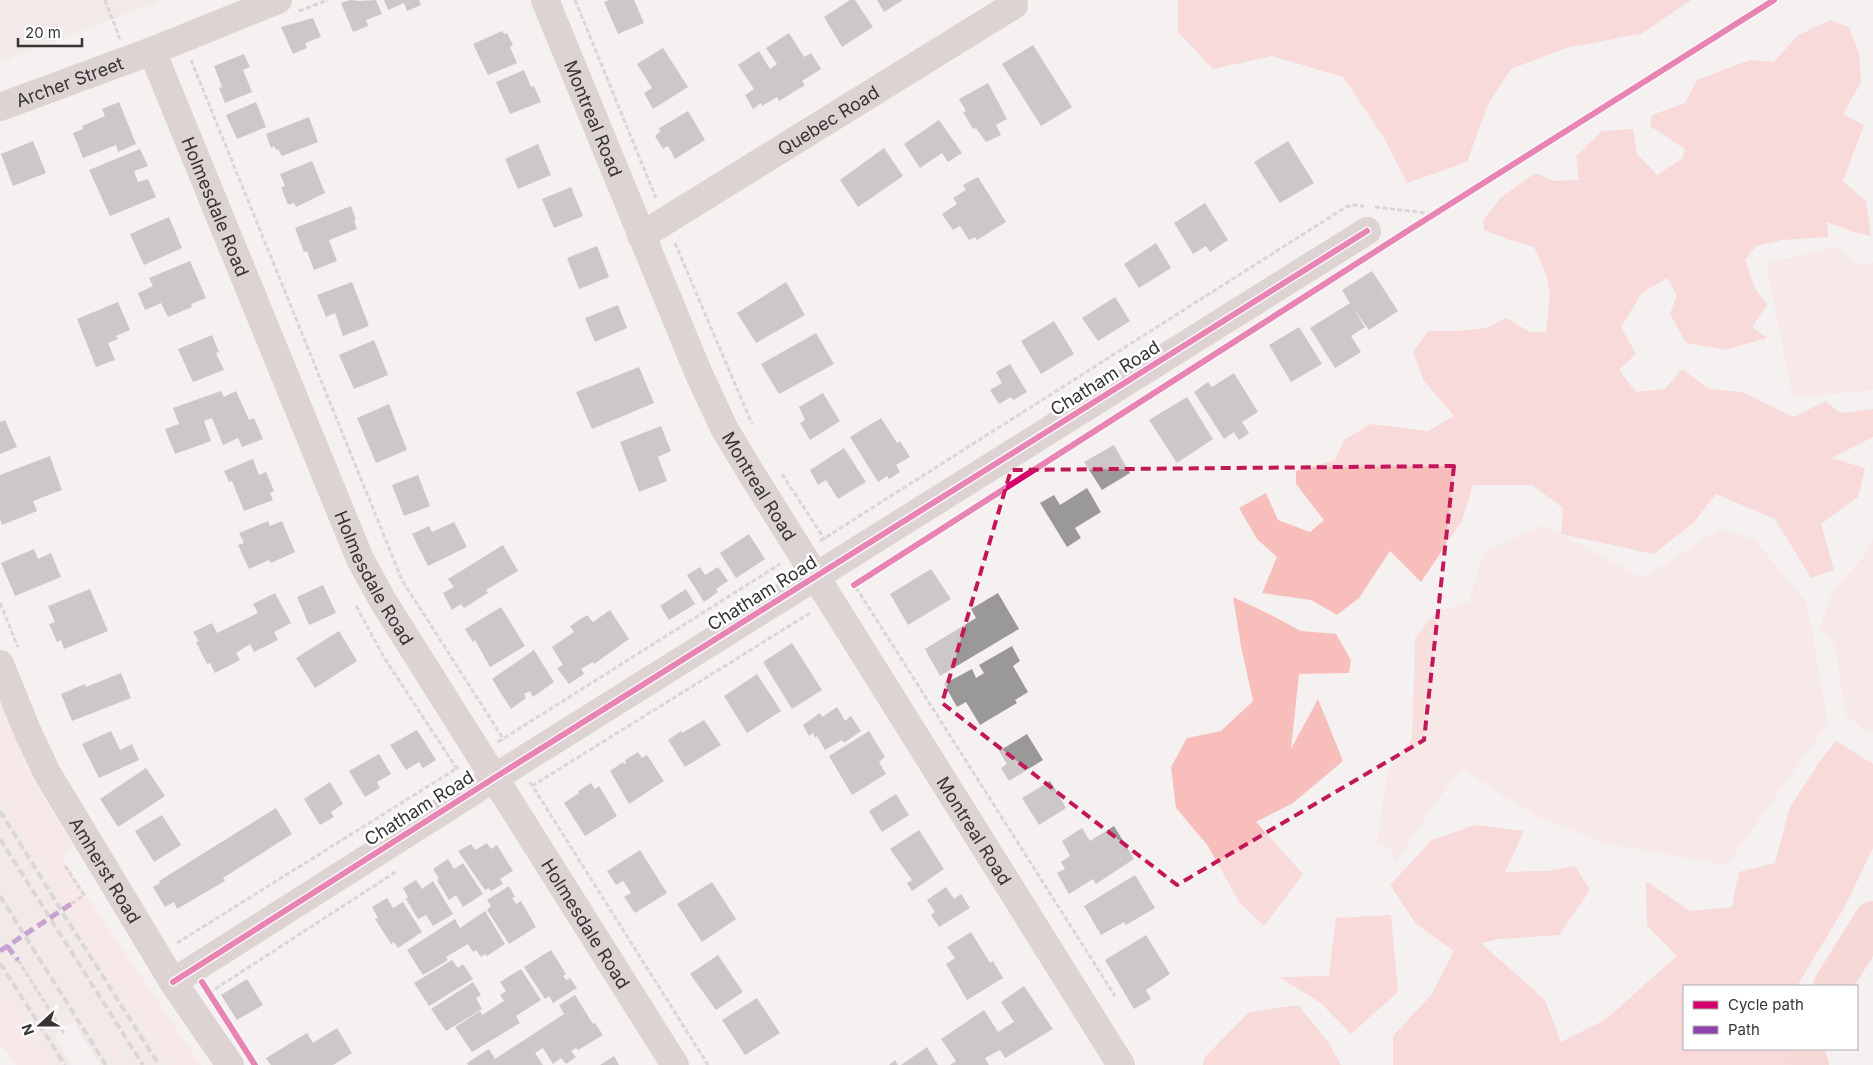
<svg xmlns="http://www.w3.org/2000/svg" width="1873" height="1065" viewBox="0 0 1873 1065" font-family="Inter,sans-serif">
  <rect width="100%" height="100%" fill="#f5f1f1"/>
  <g fill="#ece2e1">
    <polygon points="0,0 163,0 0,62"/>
    <polygon points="0,797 85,939 168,1065 129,1065 92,1010 0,864"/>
    <polygon points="0,873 86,1014 118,1065 100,1065 73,1022 54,1035 72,1065 54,1065 0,981"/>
  </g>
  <g fill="#f7dfdd">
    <polygon points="1834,247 1863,266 1873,262 1873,390 1793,397 1766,263"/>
    <polygon points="1542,525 1643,578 1720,528 1755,540 1807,603 1828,723 1727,865 1604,843 1534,815 1462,769 1430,810 1396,862 1393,853 1384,844 1377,845 1388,769 1412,739 1415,638 1435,613 1469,601 1484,552"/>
    <polygon points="1873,540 1873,732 1867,731 1845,716 1836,648 1820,626 1833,590 1865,555"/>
    <polygon points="0,702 30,774 73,846 62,857 104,922 201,1065 168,1065 85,939 0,797"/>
    <polygon points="0,864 92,1010 129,1065 118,1065 0,873"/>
    <polygon points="0,981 54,1065 16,1065 0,1043"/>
  </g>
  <g fill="#f8bebc">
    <polygon points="1178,0 1691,0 1641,34 1569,47 1511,69 1488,104 1467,162 1407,183 1383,136 1343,77 1272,56 1213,69 1178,32"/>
    <polygon points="1830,20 1849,27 1859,54 1861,82 1843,114 1864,125 1843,181 1866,201 1871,236 1856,233 1827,222 1828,237 1782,240 1756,246 1745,260 1755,288 1767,305 1752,327 1767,338 1725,350 1686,343 1670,314 1677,295 1667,278 1642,293 1621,327 1636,354 1619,370 1636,392 1665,389 1682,369 1709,389 1742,392 1794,417 1825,401 1841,413 1873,409 1873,437 1831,458 1865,468 1858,497 1821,524 1834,570 1811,578 1775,519 1716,494 1693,523 1654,554 1561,534 1563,508 1532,485 1473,485 1462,521 1421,582 1390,551 1359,598 1337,615 1311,600 1262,593 1277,557 1257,539 1239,508 1266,493 1278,520 1310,532 1324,520 1296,484 1296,471 1335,460 1344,440 1371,424 1428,431 1454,416 1424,381 1413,352 1428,331 1458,331 1486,328 1506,318 1530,332 1546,332 1550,294 1546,274 1534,247 1510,240 1484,230 1483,220 1501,198 1535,173 1555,181 1579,180 1576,156 1602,131 1633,129 1637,154 1657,175 1683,158 1685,149 1650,126 1652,115 1685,103 1697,80 1750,60 1774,62 1797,36"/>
    <polygon points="1233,597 1267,613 1301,631 1336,634 1351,660 1349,673 1299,674 1291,749 1318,699 1343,761 1293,803 1256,822 1303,874 1264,926 1239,902 1208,846 1176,808 1171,767 1187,738 1221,731 1253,701 1241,646"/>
    <polygon points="1836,741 1873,764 1873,848 1844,908 1797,986 1684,986 1684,1049 1799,1049 1801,1065 1393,1065 1393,1036 1432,994 1454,951 1416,924 1390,885 1432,840 1475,825 1524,831 1505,872 1549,871 1575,866 1590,890 1559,935 1500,939 1481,943 1545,1000 1561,1042 1605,1020 1677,956 1647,926 1646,881 1690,911 1732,907 1739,872 1775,863 1790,807 1820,761"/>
    <polygon points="1391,915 1398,992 1351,1034 1321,1003 1279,977 1329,976 1336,918"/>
    <polygon points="1298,1005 1328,1042 1341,1065 1203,1065 1205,1057 1249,1012"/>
  </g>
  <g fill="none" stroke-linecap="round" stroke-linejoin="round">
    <g stroke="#f7bcb9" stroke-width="38">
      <polyline points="1832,986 1873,920"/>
      <polyline points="1805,1049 1810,1065"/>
    </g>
  </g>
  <g fill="#9b9898">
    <polygon points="350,0 360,1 376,0 382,14 366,20 368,26 353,32 341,3"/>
    <polygon points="384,0 419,0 421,5 407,11 404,3 388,10"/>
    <polygon points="609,0 634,0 644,23 618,34 604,2"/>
    <polygon points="850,0 855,0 873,27 842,47 824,17"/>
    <polygon points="877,0 903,0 884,12"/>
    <polygon points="313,18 321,37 305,43 307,48 293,54 281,27"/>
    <polygon points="502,31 504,34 507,33 513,45 510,47 517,63 488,75 473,44"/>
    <polygon points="789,33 804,57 811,53 821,69 802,81 805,85 779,101 777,97 762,106 761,103 753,109 745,95 754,89 738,65 759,51 770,69 777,64 766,48"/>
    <polygon points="1033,45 1072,107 1041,126 1002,64"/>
    <polygon points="663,48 688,87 653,109 644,93 652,88 637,64"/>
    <polygon points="244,54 250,67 243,70 252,92 225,103 219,88 222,87 214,66"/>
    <polygon points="524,70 531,87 534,86 541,102 510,114 496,82"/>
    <polygon points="988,83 1007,119 996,125 1001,135 986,142 976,128 973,129 963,112 966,111 959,99"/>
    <polygon points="119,102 136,144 118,152 116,145 83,158 73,133 83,129 82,126 105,116 102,109"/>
    <polygon points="256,102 266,127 237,139 226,115"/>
    <polygon points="688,111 705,140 675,159 668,146 663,149 655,136 661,131 658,129"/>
    <polygon points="309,117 318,142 282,156 278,149 276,150 274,146 271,148 266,134"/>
    <polygon points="939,120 962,153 948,162 942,153 920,168 904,144"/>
    <polygon points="33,141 46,173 13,186 1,154"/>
    <polygon points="1288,141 1314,183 1280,203 1254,162"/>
    <polygon points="538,144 551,175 518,189 505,159"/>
    <polygon points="884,148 903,176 858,207 840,180"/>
    <polygon points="140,149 148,166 134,171 138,182 148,179 156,197 110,216 89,170"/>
    <polygon points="312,161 325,193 296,207 294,203 288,205 281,187 285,186 280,174"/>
    <polygon points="978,177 1006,222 977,240 975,237 969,240 960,226 953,230 942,214 957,204 953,198 966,190 963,185"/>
    <polygon points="571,187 583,216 554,228 542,199"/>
    <polygon points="1205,203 1228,240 1210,252 1206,246 1193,254 1174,223"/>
    <polygon points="351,206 356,220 354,221 357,229 329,240 337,261 314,270 307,251 304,252 295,228"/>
    <polygon points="169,217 182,248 144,265 130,234"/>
    <polygon points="1156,243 1171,268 1139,288 1124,264"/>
    <polygon points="597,246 609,277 579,289 567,258"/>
    <polygon points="190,261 206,298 191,304 192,307 168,317 161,303 145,310 138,293 153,286 149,278"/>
    <polygon points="1372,271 1398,311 1369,330 1353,308 1365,327 1351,336 1361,352 1335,368 1310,328 1350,303 1342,290"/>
    <polygon points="352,282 369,326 343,336 335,313 326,317 317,295"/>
    <polygon points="786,282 805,315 756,343 737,313"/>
    <polygon points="1115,297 1130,321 1098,341 1082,318"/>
    <polygon points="118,302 130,330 116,336 118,339 108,343 115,360 96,367 77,319"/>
    <polygon points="618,305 627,328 595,342 585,318"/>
    <polygon points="1054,321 1074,354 1041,374 1021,341"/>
    <polygon points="1299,327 1322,364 1291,382 1269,345"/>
    <polygon points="816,333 834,364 779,394 761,364"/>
    <polygon points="212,335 219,352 216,353 224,370 193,382 178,349"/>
    <polygon points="374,340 388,375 354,389 339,355"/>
    <polygon points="1010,364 1027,392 1013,400 1011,397 999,404 990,390 1002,383 996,372"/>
    <polygon points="639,367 654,403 592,429 576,392"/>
    <polygon points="1234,373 1258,412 1242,422 1249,433 1239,440 1234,432 1224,439 1194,392 1208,382 1212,387"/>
    <polygon points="221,391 224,397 236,391 249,420 254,418 263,439 242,447 238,438 223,445 212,418 204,421 211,441 175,454 165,429 179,424 173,408"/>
    <polygon points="823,393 840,421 810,440 800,423 805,420 799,407"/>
    <polygon points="1187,397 1213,439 1177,463 1149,420"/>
    <polygon points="389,404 407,450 376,463 357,418"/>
    <polygon points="881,418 897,443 900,441 910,457 896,465 900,472 889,479 887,476 878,482 850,437"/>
    <polygon points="5,420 17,447 0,454 0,422"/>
    <polygon points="661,426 671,451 658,457 667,481 639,492 620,442"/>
    <polygon points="1114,445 1130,473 1102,490 1084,462"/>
    <polygon points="844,448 866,482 838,499 826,480 818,485 810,470"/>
    <polygon points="50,456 62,490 33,501 37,511 2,525 0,519 0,475"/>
    <polygon points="253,459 259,475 266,472 274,491 270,493 273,500 244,511 232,481 229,482 224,471"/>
    <polygon points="418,475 430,506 404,516 392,485"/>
    <polygon points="1087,488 1101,512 1075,528 1081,538 1067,547 1040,503 1054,495 1060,505"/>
    <polygon points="268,521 270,526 282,521 295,552 271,563 269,560 249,569 238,545 244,543 239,533"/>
    <polygon points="454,522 467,547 428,566 412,534 429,526 432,532"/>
    <polygon points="749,534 765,559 736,578 720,553"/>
    <polygon points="503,545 518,571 486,590 488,593 464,608 461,604 452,610 443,593 454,587 448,579"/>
    <polygon points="34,549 38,559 51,553 61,577 15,596 1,563"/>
    <polygon points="700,567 705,575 718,567 728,581 716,589 718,592 704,602 687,575"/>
    <polygon points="931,569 951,599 908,625 890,594"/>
    <polygon points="323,585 336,613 309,625 297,597"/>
    <polygon points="90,589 108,631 64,649 61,640 57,642 49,624 55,622 48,606"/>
    <polygon points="686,589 695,604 669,620 660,606"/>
    <polygon points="275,593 291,623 274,632 278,640 254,652 250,644 236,653 240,660 215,673 210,663 207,664 196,642 199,641 193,632 212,623 217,633 258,613 253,604"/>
    <polygon points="998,593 1019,629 940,676 925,649 976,618 971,609"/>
    <polygon points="501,607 525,646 490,667 475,640 473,642 465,629"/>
    <polygon points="610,610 629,639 594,664 593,662 581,669 584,674 569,684 557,668 563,665 552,647 574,632 570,626 587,615 593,622"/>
    <polygon points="339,631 357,661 315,688 296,658"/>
    <polygon points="792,643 822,690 792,709 763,662"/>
    <polygon points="1012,646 1020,661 1013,666 1028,692 1015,700 1017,703 980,725 966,702 957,707 944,684 972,669 976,678 984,673 979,665"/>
    <polygon points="534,650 554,682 533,697 530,691 524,694 526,698 511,709 492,679"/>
    <polygon points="121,673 131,698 72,721 61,694 85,684 86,687"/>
    <polygon points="757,674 781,711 747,733 724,696"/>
    <polygon points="837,707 845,721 851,716 861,731 844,743 842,740 825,750 817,736 815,738 813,733 809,736 803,725 820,713 822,717"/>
    <polygon points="704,720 721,745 685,767 668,740 681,731 682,733"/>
    <polygon points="417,730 436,760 423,768 419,762 406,770 390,745"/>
    <polygon points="111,731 120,750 132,744 139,760 99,778 82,744"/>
    <polygon points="869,731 885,757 879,762 886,774 852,795 829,756"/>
    <polygon points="1027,734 1043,760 1009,781 1001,768 1007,764 999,751"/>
    <polygon points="638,752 642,758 647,755 664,781 629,804 610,771 623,762 624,764 626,763 625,760"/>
    <polygon points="379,754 391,774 377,782 380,788 365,797 349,771"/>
    <polygon points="146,768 165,796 118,827 100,799"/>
    <polygon points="1050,781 1066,808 1039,825 1022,798"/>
    <polygon points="330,782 343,804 331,812 334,817 320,825 304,799"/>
    <polygon points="591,783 595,789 599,786 617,816 585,836 564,803 579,793 578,791"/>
    <polygon points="896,794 909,815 882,832 869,811"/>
    <polygon points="276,808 292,834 223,878 225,881 177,909 174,902 165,907 153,887 160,883 159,881"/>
    <polygon points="162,815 181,845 154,862 135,831"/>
    <polygon points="1114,826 1134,859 1096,884 1093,879 1069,894 1057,873 1065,869 1061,862 1070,856 1062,841 1082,828 1090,841"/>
    <polygon points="919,830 944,869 912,891 907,883 912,880 890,849"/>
    <polygon points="487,843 491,849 497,845 513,871 500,879 503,884 491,891 489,888 485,890 458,851 471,844 475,850"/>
    <polygon points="640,850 667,893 635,913 624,897 631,893 623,881 616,885 607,871"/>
    <polygon points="448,859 454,869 463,863 483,894 463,907 456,895 449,900 437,880 439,878 433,869"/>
    <polygon points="1135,875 1155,908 1126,925 1124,922 1101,935 1084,906"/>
    <polygon points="416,880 422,889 433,881 453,914 433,926 426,915 418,919 406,899 408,897 403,888"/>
    <polygon points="712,882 736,919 702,942 677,904"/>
    <polygon points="509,886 515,897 512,898 516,904 521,901 536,927 509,944 487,910 491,906 487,900"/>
    <polygon points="946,887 954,899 961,894 970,908 939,927 931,915 935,912 927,900"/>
    <polygon points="387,898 393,908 403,902 422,932 398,948 394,942 391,944 375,919 378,918 372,907"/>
    <polygon points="485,911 505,944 487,956 485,954 481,957 476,950 473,952 468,944 446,957 448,960 423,975 407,950 455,919 460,928"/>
    <polygon points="971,932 990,963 993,961 1003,978 967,1000 946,964 955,958 947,947"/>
    <polygon points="1146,935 1170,974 1146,990 1151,999 1134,1009 1105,960"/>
    <polygon points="551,950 566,974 563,976 566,980 570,978 577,988 553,1003 549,996 545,999 524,967"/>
    <polygon points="718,955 743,992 716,1010 690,974"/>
    <polygon points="452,960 458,968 463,964 473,979 429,1006 414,983"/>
    <polygon points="521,969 541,1000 516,1016 520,1023 472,1052 455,1027 480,1011 482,1015 504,1001 500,995 506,991 500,982"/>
    <polygon points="247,979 263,1005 237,1020 221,995"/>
    <polygon points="473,982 481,995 476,998 482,1009 446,1031 431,1009"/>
    <polygon points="1024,986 1053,1029 1005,1058 1000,1050 985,1058 989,1065 950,1065 956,1061 941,1039 984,1010 998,1032 1014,1022 1001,1002"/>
    <polygon points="575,995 593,1024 595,1023 603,1035 578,1050 576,1048 571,1051 576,1057 566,1064 561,1058 553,1064 543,1048 535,1053 543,1065 468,1065 467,1063 489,1049 495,1059 564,1014 559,1005"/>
    <polygon points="757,998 780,1033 745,1055 722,1020"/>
    <polygon points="337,1028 352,1053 333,1065 271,1065 266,1058 307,1033 313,1043"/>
    <polygon points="927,1047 938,1065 901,1065"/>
    <polygon points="614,1056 619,1065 600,1065"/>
    <polygon points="895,1060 898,1065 889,1065"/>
  </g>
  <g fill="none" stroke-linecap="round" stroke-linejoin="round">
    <g stroke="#bdb4b3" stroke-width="3" stroke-dasharray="5 2.5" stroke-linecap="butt">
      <polyline points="105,0 120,39"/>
      <polyline points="575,0 656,198"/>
      <polyline points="299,11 328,0"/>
      <polyline points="191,60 402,580 504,740"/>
      <polyline points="1375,207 1435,214"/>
      <polyline points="675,243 752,424"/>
      <polyline points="782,474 825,540"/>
      <polyline points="820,541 1346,207 1353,205 1364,206"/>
      <polyline points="852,581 1115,996"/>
      <polyline points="0,603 18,647"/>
      <polyline points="356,606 385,659 457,769"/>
      <polyline points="498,742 780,564"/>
      <polyline points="530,782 708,1065"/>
      <polyline points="532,786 810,613"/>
      <polyline points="65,866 84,895 71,904"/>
      <polyline points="177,943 459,767"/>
      <polyline points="18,960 64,1033"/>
      <polyline points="209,993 397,871"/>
    </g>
    <g stroke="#beb0af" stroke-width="28">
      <path id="s1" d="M 545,0 L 698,372 L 724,428 L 751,473 L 1121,1065"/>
      <path id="s2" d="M 152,51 L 360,559 L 383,601 L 675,1065"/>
      <path id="s3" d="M 0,107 L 152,51 L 278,0"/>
      <path id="s4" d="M 641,236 L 1014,5"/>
      <path id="s5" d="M 0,664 L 29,735 L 47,773 L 173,982 L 230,1065"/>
      <polyline points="173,982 494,778 1367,231"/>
    </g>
    <g stroke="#beb5b5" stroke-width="4" stroke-dasharray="8 4" stroke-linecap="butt">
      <polyline points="0,811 71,926 159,1065"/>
      <polyline points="0,839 143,1065"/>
      <polyline points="0,896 106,1065"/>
      <polyline points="0,963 65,1065"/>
    </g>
    <g stroke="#8e44ad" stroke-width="5" stroke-dasharray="10 5" stroke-linecap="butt">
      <polyline points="7,946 18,960"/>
      <polyline points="0,951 71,904"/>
    </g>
    <defs>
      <g id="cycleway">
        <polyline points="854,585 1409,230 1774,0"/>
        <polyline points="173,982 494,778 1367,231"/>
        <polyline points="202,982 255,1065"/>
      </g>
    </defs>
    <use href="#cycleway" stroke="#fff" stroke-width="9"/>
    <use href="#cycleway" stroke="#d6006c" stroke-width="6"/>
  </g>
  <path d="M0 0H1873V1065H0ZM 1454,466 L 1424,740 L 1177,885 L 942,703 L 1011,470 Z" fill="#f5f1f1" fill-opacity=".55" fill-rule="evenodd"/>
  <path fill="none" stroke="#c2185b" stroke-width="4" stroke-dasharray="10 6" stroke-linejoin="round" d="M 1454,466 L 1424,740 L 1177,885 L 942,703 L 1011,470 Z"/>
  <g text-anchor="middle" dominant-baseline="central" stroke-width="5" stroke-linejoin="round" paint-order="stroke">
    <g font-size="18" fill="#363333" stroke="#fff">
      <text stroke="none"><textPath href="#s3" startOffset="74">Archer Street</textPath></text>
      <text stroke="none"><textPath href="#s1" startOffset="128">Montreal Road</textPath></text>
      <text stroke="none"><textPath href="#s4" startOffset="220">Quebec Road</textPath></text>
      <text stroke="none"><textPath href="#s2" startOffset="168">Holmesdale Road</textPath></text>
      <text transform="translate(1105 378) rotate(-32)">Chatham Road</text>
      <text stroke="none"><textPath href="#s1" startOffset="532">Montreal Road</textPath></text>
      <text stroke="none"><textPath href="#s2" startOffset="572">Holmesdale Road</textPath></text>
      <text transform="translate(762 593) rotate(-32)">Chatham Road</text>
      <text transform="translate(419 808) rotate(-32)">Chatham Road</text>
      <text stroke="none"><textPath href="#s1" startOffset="938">Montreal Road</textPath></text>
      <text stroke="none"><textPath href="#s5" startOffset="232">Amherst Road</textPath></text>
      <text stroke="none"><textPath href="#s2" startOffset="978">Holmesdale Road</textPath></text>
    </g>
  </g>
  <rect x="1683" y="985" width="175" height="65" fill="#ffffff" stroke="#afadad"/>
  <rect x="1693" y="1001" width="25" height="8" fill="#d6006c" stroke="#afadad"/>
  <text x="1728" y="1010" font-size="15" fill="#363333">Cycle path</text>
  <rect x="1693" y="1026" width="25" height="8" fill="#8e44ad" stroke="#afadad"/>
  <text x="1728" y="1035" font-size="15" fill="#363333">Path</text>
  <g transform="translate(40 1025) rotate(249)" stroke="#ffffff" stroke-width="4" paint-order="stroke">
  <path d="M0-4L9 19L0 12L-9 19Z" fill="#363333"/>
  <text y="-8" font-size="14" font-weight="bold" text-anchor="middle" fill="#363333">N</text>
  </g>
  <path d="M18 38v8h64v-8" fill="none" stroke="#363333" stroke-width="2.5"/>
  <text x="25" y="38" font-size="15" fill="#363333" stroke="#ffffff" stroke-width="4" paint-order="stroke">20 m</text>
</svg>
